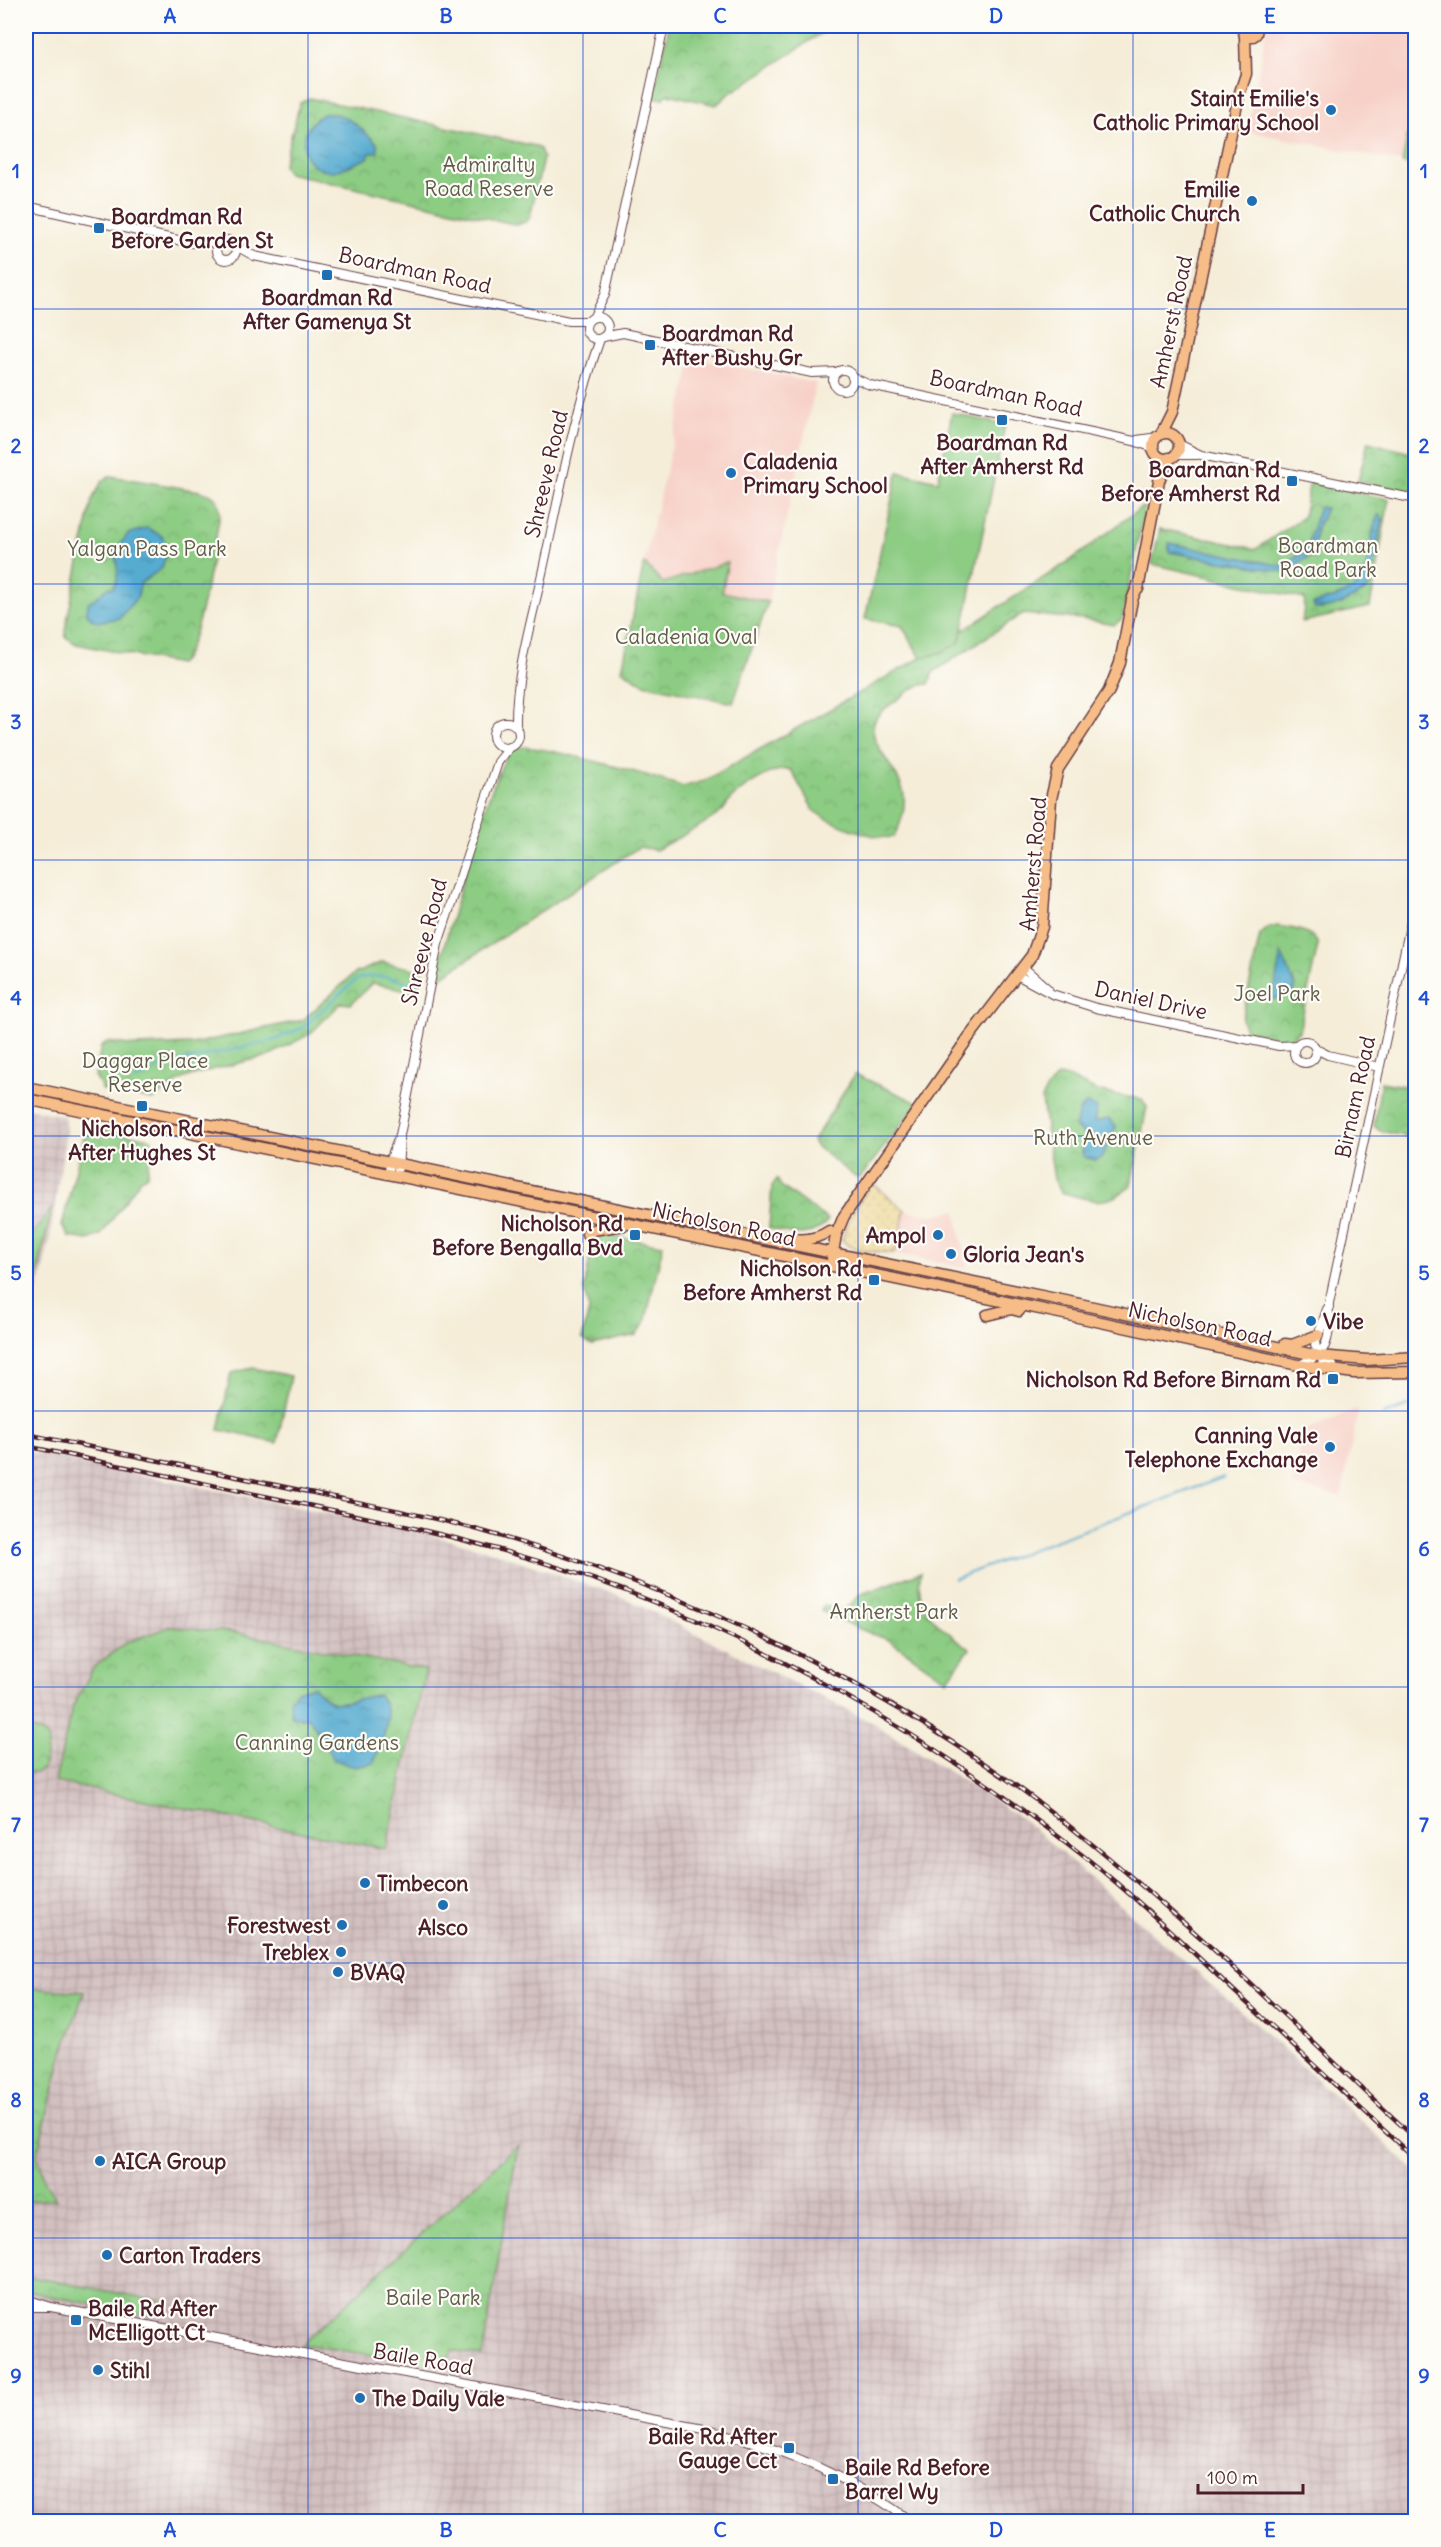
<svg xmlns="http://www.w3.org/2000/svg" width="1441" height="2547" viewBox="0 0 1441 2547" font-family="Delius,sans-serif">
  <defs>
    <pattern id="industrial-grid" width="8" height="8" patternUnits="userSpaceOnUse" patternTransform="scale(1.5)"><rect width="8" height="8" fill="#d2bfc0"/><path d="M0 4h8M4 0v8" fill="none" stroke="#b6a4a5"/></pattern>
    <pattern id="sand-dots" width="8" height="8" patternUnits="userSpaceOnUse" patternTransform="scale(1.5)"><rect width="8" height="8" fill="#eeda9e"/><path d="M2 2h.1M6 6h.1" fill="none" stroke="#cebb88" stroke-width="1.8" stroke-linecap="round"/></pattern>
    <pattern id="park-crowns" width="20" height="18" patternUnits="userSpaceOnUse" patternTransform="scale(1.5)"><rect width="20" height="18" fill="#8ccc83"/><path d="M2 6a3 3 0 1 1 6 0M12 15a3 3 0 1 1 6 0" fill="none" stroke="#7aaf71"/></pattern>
    <pattern id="water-ripples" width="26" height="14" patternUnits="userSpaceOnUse" patternTransform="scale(1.5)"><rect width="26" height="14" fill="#54abd0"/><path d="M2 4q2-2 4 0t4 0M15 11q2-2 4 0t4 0" fill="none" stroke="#488ba9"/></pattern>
  </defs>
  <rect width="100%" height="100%" fill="#fdfcf7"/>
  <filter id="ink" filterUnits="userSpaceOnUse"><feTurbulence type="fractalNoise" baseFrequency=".0167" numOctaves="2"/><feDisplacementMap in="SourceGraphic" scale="12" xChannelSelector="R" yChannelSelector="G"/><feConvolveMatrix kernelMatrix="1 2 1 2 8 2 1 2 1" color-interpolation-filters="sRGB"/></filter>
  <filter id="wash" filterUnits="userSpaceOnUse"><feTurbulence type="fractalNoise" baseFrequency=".008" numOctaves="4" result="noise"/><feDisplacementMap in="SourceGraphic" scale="24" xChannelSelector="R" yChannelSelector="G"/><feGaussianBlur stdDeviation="1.35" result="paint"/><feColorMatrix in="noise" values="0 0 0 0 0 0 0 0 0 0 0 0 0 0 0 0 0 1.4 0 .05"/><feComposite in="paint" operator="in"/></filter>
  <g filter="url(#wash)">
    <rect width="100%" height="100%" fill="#f5edd8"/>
    <g fill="#f7d1c8">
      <polygon points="1267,26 1415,26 1415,89 1401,162 1247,131"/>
      <polygon points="695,358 816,383 768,602 722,592 728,563 663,583 644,563 692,359"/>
      <polygon points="905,1210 931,1215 956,1211 967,1268 893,1253 897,1248"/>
      <polygon points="1359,1408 1341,1496 1292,1485 1303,1432"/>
    </g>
    <g fill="url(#industrial-grid)">
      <polygon points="26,1108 64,1116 66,1131 50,1239 26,1340"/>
      <polygon points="26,1451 424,1533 497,1553 625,1598 873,1723 1024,1820 1287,2052 1415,2171 1415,2521 26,2521"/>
    </g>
    <g fill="#8ccc83" stroke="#6b7657" stroke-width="1.5">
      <polygon points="1414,103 1416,103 1415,166 1402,163"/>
      <polygon points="952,413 1005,425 960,643 925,665 902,626 865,619 898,472 938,481"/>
      <polygon points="52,1208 37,1276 26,1273 26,1243"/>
    </g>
    <path fill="url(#sand-dots)" stroke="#9c7c64" stroke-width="1.5" d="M 872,1183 L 905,1210 L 897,1248 L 893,1253 C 876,1251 853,1253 842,1240 L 852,1213 Z"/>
    <g fill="url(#park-crowns)" stroke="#6b7657" stroke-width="1.5">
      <path d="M 669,26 L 833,26 C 798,47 765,72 730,93 C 725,96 722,101 716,105 L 668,94 L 663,99 L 653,97 Z"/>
      <polygon points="310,98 535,146 540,149 543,158 530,217 527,221 518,225 288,173 283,166 300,103"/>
      <polygon points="1368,442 1415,454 1415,494 1358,481"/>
      <path d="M 111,476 L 200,491 L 211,495 L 218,501 L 220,514 C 215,541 198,653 179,664 L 76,644 L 66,637 L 65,630 L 92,500 L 102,481 Z"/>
      <polygon points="1310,482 1389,499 1370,607 1302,622 1305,599 1152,564 1160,529 1256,549 1303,517"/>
      <path d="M 1142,507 L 1145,508 L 1122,619 L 1114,625 L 1083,619 L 1022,614 L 933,672 L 929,684 C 915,685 908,691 897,700 C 889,706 878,712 874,722 C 866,744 903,773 904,797 C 905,811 900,826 894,837 C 874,840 830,823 814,811 L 791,770 C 776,765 744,787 733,797 C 728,801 726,808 721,812 C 704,826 676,838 656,850 L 639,847 L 435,981 C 444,947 492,761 514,748 C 529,740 661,779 683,787 L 704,781 L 922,657 L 939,653 L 959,643 L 962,631 L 1074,558 Z"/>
      <polygon points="728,562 722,592 768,602 733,703 644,684 622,670 644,563 663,583"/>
      <path d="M 1278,926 C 1292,929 1313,929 1318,945 L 1299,1031 L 1291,1039 L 1286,1040 L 1246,1030 L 1242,1020 L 1260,935 L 1268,928 Z"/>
      <polygon points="382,962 422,971 417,992 372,983 351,1004 341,1003 310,1034 268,1056 199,1073 182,1079 153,1100 103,1090 95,1076 101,1047 107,1042 136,1046 192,1044 303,1020 354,974"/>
      <polygon points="855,1074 918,1103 860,1178 855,1177 816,1146 813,1141"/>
      <path d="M 1057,1076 C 1072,1076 1084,1086 1098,1091 C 1112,1095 1128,1097 1142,1099 L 1147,1107 L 1131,1185 C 1107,1209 1090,1200 1061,1192 L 1054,1179 L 1042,1100 L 1045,1091 Z"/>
      <polygon points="1381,1082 1415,1088 1415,1138 1380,1131 1374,1126"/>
      <polygon points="103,1130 152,1139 147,1175 140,1180 101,1235 88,1240 69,1237 62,1225 84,1137"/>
      <path d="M 777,1179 L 781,1186 L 828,1220 C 813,1240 790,1234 769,1228 L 772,1186 Z"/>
      <polygon points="604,1235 663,1245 645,1323 636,1335 592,1345 582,1339 589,1310 584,1290 592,1246"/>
      <polygon points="253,1368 291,1376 277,1443 219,1430 231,1373"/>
      <path d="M 921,1572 C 912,1611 943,1628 970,1649 L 947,1680 L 889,1640 L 862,1630 L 821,1611 L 824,1605 L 841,1611 L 849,1606 L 859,1595 Z"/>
      <polygon points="169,1627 230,1632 426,1670 386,1849 55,1782 72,1708 94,1667 127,1642"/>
      <polygon points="26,1727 43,1733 49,1739 43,1769 36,1773 26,1773"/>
      <polygon points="26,1988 84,1992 63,2052 37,2154 44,2180 56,2199 26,2201 26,2086 28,2043"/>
      <polygon points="518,2145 482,2356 452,2350 450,2357 443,2356 441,2366 302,2344"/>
      <polygon points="26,2276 162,2301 158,2311 151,2316 26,2291"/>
    </g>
    <g fill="url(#water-ripples)" stroke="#4f657e" stroke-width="1.5">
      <path d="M 324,114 C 347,112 361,129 377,143 L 378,152 L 370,153 L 368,158 C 357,162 342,171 331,171 C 297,170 295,127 324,114 Z"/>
      <polygon points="1319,507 1326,508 1316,531 1313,554 1285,572 1169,552 1169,543 1282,566 1306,551"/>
      <path d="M 1379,514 L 1383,519 L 1368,589 C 1350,600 1337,609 1315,609 L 1313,604 C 1359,590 1363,591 1371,541 C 1373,532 1374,522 1379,514 Z"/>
      <path d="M 147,528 L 162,536 L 165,543 L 166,555 L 162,568 L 140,584 L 138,596 L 120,618 L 98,622 L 91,619 L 87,612 L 88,603 L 102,593 L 106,588 L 113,588 C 120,579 118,558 112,550 L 119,546 L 128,534 Z"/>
      <polygon points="1281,953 1295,985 1294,992 1272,1000"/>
      <polygon points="1086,1104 1097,1108 1094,1122 1109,1119 1116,1127 1102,1157 1096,1160 1084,1157 1082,1153 1084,1135 1075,1127 1080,1109"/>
      <path d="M 313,1686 C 318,1690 325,1699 331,1702 C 341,1706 365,1695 378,1695 C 397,1713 381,1743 374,1763 L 355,1767 L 334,1760 L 309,1718 L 297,1718 L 291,1715 L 290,1700 L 297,1691 Z"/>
    </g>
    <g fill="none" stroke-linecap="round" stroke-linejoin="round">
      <g stroke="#54abd0" stroke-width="2">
        <path d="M 135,1081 L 162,1066 L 274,1040 L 302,1028 L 357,979 C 376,972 397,980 416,984"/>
        <polyline points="1383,1415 1416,1403"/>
        <polyline points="954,1579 1224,1477"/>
      </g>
    </g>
  </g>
  <g filter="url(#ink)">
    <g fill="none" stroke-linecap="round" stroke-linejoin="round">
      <defs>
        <g id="minor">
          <polyline points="26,206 191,243 219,242"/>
          <circle cx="226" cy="250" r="10"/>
          <polyline points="236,246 254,256 569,321 588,321"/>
          <polyline points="594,316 605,295 664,26"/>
          <circle cx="597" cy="328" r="11"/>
          <polyline points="603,337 623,333 812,373 837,372"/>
          <circle cx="843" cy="380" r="10"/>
          <polyline points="852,377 870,385 1134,441 1154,448"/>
          <polyline points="1137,440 1158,437"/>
          <polyline points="1179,444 1201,455 1416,499"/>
          <polyline points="1176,455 1197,455"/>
          <circle cx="506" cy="735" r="13"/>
          <path d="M 516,726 C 515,674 532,620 543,569 C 560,492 574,413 600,339"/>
          <polyline points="1023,967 1048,989"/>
          <polyline points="1017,975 1052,994 1096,1008 1279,1046 1297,1045"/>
          <circle cx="1305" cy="1052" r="11"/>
          <polyline points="1316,1049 1328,1055 1379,1067"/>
          <polyline points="398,1168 400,1139"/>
          <polyline points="388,1175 393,1152 400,1135 438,944 498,762 510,747"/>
          <polyline points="1327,1309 1315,1345 1324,1364 1333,1366"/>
          <path d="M 1299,1365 C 1334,1351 1328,1336 1329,1303 L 1416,898"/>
          <path d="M 26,2299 L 51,2307 L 715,2431 C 787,2450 852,2478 912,2522"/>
          <polyline points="26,2307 48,2307"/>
        </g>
        <g id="major">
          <polyline points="1245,36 1253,36 1256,34 1257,26"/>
          <circle cx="1166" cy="446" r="13"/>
          <polyline points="1161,434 1172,412 1239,95 1246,74 1245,36 1242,26"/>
          <polyline points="1138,589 1159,481 1169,458"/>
          <polyline points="26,1087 1066,1301 1319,1356 1367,1360 1416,1357"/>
          <polyline points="26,1099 1064,1314 1298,1365 1354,1373 1416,1372"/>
          <polyline points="587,1234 593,1230 624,1225"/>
          <path d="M 787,1238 C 802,1241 816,1240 829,1231"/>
          <polyline points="832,1258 836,1235 844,1216 969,1037 1032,955 1042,927 1051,799 1058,769 1109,691 1120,663 1132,600 1139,582"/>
          <polyline points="987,1315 1012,1309 1019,1311"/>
          <polyline points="1285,1344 1292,1345 1318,1335"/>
        </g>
      </defs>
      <use href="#minor" stroke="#643e45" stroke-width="10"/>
      <use href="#major" stroke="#643e45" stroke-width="13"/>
      <use href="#minor" stroke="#fff" stroke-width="8"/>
      <use href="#major" stroke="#f7bd88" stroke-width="10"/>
      <defs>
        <g id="rail">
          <path d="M 26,1434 C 117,1452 209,1471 300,1490 C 365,1504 432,1516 496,1535 C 687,1591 872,1679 1033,1798 C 1169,1900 1291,2023 1416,2139"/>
          <path d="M 26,1446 C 115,1465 204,1483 293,1502 C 406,1525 519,1550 626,1591 C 794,1657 949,1749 1090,1861 C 1140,1901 1186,1946 1233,1990 C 1294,2046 1355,2103 1416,2160"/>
        </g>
      </defs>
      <use href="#rail" stroke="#4a1f2b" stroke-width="4.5"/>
      <use href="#rail" stroke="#fdfcf7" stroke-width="2" stroke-dasharray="7" stroke-linecap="butt"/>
    </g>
  </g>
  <path fill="none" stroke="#1d4ed8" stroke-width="1.5" stroke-opacity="0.55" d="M 308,26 L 308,2522M 583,26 L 583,2522M 858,26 L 858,2522M 1133,26 L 1133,2522M 26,309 L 1416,309M 26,584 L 1416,584M 26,860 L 1416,860M 26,1136 L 1416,1136M 26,1411 L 1416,1411M 26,1687 L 1416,1687M 26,1963 L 1416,1963M 26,2238 L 1416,2238"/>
  <g fill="#1f6fb2" stroke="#fdfcf7" stroke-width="2">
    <circle cx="1331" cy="110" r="6"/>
    <circle cx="1252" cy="201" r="6"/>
    <rect x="93" y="222" width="12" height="12" rx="3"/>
    <rect x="321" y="269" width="12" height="12" rx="3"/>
    <rect x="644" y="339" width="12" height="12" rx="3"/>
    <rect x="996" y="414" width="12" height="12" rx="3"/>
    <circle cx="731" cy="473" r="6"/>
    <rect x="1286" y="475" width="12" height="12" rx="3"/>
    <rect x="136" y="1100" width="12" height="12" rx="3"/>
    <rect x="629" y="1229" width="12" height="12" rx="3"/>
    <circle cx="938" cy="1235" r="6"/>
    <circle cx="951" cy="1254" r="6"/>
    <rect x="868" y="1274" width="12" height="12" rx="3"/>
    <circle cx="1311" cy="1321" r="6"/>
    <rect x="1327" y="1373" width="12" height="12" rx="3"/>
    <circle cx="1330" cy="1447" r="6"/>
    <circle cx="365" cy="1883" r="6"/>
    <circle cx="443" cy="1905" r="6"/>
    <circle cx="342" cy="1925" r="6"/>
    <circle cx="341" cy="1952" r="6"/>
    <circle cx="338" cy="1972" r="6"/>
    <circle cx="100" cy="2161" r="6"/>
    <circle cx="107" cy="2255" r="6"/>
    <rect x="70" y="2314" width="12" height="12" rx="3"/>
    <circle cx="98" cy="2370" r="6"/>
    <circle cx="360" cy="2398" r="6"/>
    <rect x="783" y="2442" width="12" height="12" rx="3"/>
    <rect x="827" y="2473" width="12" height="12" rx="3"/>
  </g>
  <g text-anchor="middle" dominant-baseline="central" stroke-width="4.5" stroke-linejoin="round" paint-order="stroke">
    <g font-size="21" font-weight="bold" fill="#4a1f2b" stroke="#fdfcf7" text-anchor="start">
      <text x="1319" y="98" text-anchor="end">Staint Emilie's<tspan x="1319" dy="24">Catholic Primary School</tspan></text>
      <text x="1240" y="189" text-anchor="end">Emilie<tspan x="1240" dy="24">Catholic Church</tspan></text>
      <text x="111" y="216">Boardman Rd<tspan x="111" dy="24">Before Garden St</tspan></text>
      <text x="327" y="297" text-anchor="middle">Boardman Rd<tspan x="327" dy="24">After Gamenya St</tspan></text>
      <text x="662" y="333">Boardman Rd<tspan x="662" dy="24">After Bushy Gr</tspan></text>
      <text x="1002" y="442" text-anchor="middle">Boardman Rd<tspan x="1002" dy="24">After Amherst Rd</tspan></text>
      <text x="743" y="461">Caladenia<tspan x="743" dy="24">Primary School</tspan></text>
      <text x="1280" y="469" text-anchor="end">Boardman Rd<tspan x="1280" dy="24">Before Amherst Rd</tspan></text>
      <text x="142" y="1128" text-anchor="middle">Nicholson Rd<tspan x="142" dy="24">After Hughes St</tspan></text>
      <text x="623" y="1223" text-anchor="end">Nicholson Rd<tspan x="623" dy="24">Before Bengalla Bvd</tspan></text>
      <text x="926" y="1235" text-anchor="end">Ampol</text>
      <text x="963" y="1254">Gloria Jean's</text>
      <text x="862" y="1268" text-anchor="end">Nicholson Rd<tspan x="862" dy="24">Before Amherst Rd</tspan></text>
      <text x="1323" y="1321">Vibe</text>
      <text x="1321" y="1379" text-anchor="end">Nicholson Rd Before Birnam Rd</text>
      <text x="1318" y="1435" text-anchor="end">Canning Vale<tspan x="1318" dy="24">Telephone Exchange</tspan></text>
      <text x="377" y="1883">Timbecon</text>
      <text x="330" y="1925" text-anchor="end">Forestwest</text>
      <text x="443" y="1927" text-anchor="middle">Alsco</text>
      <text x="329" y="1952" text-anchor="end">Treblex</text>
      <text x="350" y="1972">BVAQ</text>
      <text x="112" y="2161">AICA Group</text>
      <text x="119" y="2255">Carton Traders</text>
      <text x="88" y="2308">Baile Rd After<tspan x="88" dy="24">McElligott Ct</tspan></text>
      <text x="110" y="2370">Stihl</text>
      <text x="372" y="2398">The Daily Vale</text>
      <text x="777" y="2436" text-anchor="end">Baile Rd After<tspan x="777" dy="24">Gauge Cct</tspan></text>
      <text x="845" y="2467">Baile Rd Before<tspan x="845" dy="24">Barrel Wy</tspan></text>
    </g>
    <g font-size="21" fill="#615c4a" stroke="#fdfcf7">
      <text x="489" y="164">Admiralty<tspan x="489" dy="24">Road Reserve</tspan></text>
      <text x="1328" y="545">Boardman<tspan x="1328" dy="24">Road Park</tspan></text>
      <text x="147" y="548">Yalgan Pass Park</text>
      <text x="686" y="636">Caladenia Oval</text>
      <text x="1277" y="993">Joel Park</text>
      <text x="145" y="1060">Daggar Place<tspan x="145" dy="24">Reserve</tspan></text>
      <text x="1093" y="1137">Ruth Avenue</text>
      <text x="894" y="1611">Amherst Park</text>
      <text x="317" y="1742">Canning Gardens</text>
      <text x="433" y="2297">Baile Park</text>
    </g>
    <g font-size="21" fill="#4a1f2b" stroke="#fdfcf7">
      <text transform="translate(415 270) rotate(12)">Boardman Road</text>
      <text transform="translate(1171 322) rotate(-78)">Amherst Road</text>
      <text transform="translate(1006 393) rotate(12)">Boardman Road</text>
      <text transform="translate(546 474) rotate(-77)">Shreeve Road</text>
      <text transform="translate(1033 864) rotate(-85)">Amherst Road</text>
      <text transform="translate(424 942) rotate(-76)">Shreeve Road</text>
      <text transform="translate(1151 1000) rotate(12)">Daniel Drive</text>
      <text transform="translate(1355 1097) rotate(-78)">Birnam Road</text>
      <text transform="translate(724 1224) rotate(12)">Nicholson Road</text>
      <text transform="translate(1200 1324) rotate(12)">Nicholson Road</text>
      <text transform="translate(423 2359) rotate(10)">Baile Road</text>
    </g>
  </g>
  <rect width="1441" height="2547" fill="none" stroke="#fdfcf7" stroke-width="66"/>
  <path d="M1198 2484v9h105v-9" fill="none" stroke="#4a1f2b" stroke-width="3"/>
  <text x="1207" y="2484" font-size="18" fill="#4a1f2b" stroke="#fdfcf7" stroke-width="4.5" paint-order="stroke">100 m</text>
  <rect x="33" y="33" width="1375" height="2481" fill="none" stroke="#1d4ed8" stroke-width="2"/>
  <g font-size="20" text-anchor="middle" font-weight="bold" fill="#1d4ed8">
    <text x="170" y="23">A</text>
    <text x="446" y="23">B</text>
    <text x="720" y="23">C</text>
    <text x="996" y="23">D</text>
    <text x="1270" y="23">E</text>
    <text x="16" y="178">1</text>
    <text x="1424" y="178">1</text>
    <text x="16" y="453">2</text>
    <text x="1424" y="453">2</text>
    <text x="16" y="729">3</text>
    <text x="1424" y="729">3</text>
    <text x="16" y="1005">4</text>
    <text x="1424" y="1005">4</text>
    <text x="16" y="1280">5</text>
    <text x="1424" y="1280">5</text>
    <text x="16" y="1556">6</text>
    <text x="1424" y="1556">6</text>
    <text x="16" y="1832">7</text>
    <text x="1424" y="1832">7</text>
    <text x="16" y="2107">8</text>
    <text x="1424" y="2107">8</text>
    <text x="16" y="2383">9</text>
    <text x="1424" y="2383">9</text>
    <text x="170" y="2537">A</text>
    <text x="446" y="2537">B</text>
    <text x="720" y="2537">C</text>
    <text x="996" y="2537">D</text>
    <text x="1270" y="2537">E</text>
  </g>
</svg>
